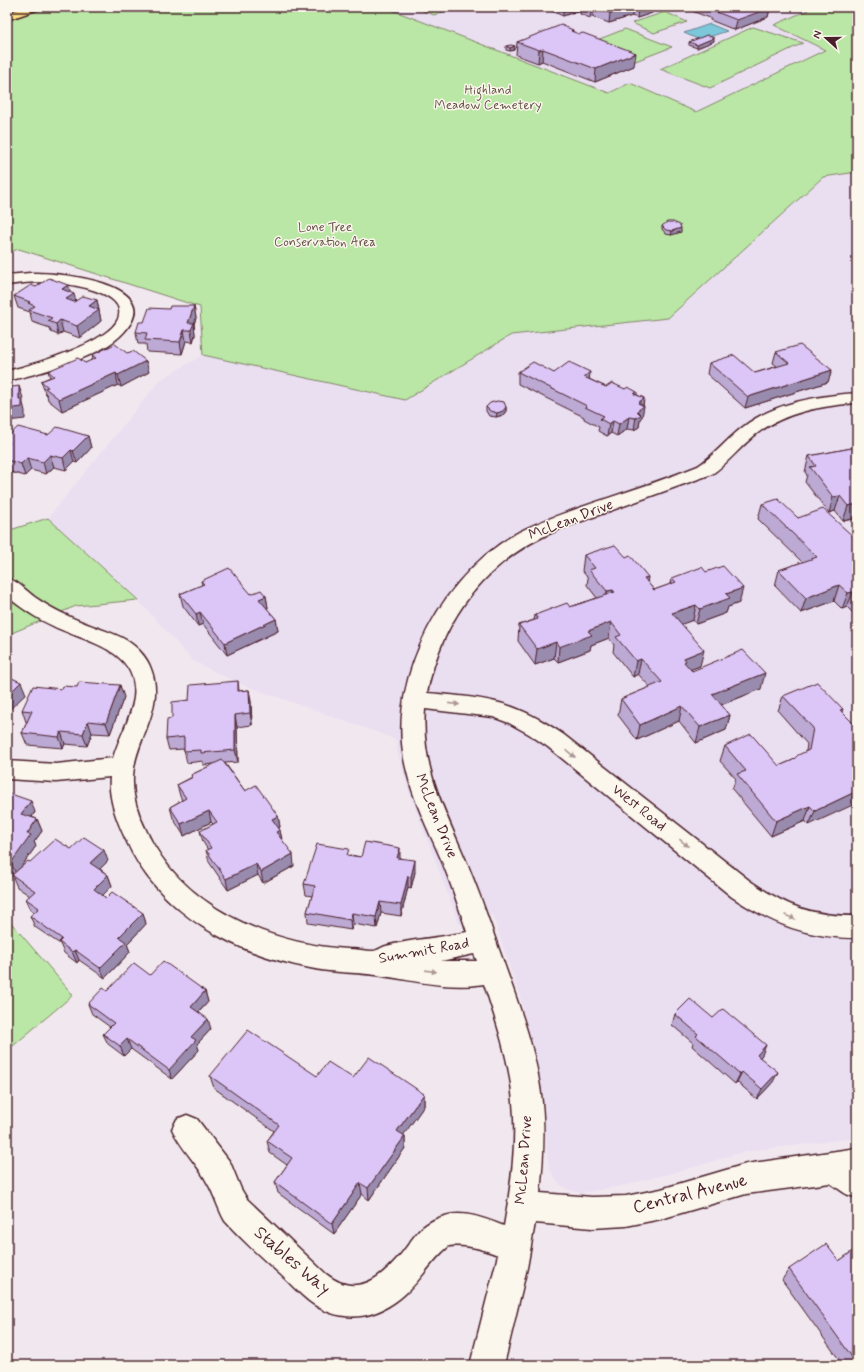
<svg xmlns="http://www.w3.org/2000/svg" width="864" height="1372" viewBox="0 0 864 1372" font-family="Mynerve,sans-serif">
  <rect width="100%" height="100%" fill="#f1e8ef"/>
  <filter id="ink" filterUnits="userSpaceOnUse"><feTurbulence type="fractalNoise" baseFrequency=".025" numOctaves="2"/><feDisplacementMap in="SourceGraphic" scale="8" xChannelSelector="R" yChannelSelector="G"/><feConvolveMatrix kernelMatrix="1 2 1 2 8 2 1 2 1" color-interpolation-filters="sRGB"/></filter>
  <g filter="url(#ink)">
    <g fill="#eadef1">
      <polygon points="384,7 799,7 808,10 774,25 825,50 696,112 630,83 609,93"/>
      <polygon points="857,172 857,1138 757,1150 735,1154 695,1167 621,1186 581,1193 569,1190 558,1183 550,1170 547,1155 543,1102 521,1000 492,914 459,924 409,792 397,751 397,741 387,736 235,682 193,661 138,600 48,518 160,380 203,355 405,400 511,335 668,318 823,177"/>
    </g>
    <g fill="#bae7a5" stroke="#828368">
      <polygon points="45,7 384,7 609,93 630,83 696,112 825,50 774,25 808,10 799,7 857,7 857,172 823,177 668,318 511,335 405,400 203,355 200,307 19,249 7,253 7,20"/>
      <polygon points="413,7 457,7 434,15"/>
      <polygon points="665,12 687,22 654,33 632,23"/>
      <polygon points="753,27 803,43 710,88 660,69"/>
      <polygon points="625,29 672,47 633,62 587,44"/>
      <polygon points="48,518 138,600 76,606 7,635 7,531"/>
      <polygon points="7,918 73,995 7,1051"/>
    </g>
    <polygon fill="#7bc7da" stroke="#678494" points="710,24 727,31 700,40 684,33"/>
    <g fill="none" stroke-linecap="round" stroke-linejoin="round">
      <defs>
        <g id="minor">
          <path d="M 30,273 C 58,272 169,283 124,332 C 101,358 40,373 7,381 L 7,371 C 32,365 107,344 118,319 C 130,290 63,283 46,282 C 33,282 20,283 7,285 L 7,275 Z"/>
          <path d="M 857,393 L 857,403 C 821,406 784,412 755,435 C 740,447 728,463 712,474 L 560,529 C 488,558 442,617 427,693 C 486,698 514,700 564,735 L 750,881 C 788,907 811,916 857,916 L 857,938 C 807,938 773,924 732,897 L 548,747 L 529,734 L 509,723 L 493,717 L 425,709 C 420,772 449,817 471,873 C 484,905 495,939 507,972 C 522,1014 538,1058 542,1103 C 545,1133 543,1163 540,1193 L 592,1197 L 626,1196 L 661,1189 L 746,1164 L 857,1148 L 857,1198 L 846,1194 L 830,1183 L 746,1194 L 661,1219 L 626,1226 L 592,1228 L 535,1223 L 527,1268 L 504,1365 L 470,1365 L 498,1255 C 482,1249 466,1244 449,1246 C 430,1261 419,1284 399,1299 C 371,1321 338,1323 309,1301 C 299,1293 290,1283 280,1274 C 261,1257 242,1240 225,1221 C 218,1209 215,1196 208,1184 C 198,1164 181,1149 172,1129 L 177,1119 L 187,1115 L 197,1119 L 230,1162 L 241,1189 L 247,1199 L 326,1274 C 357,1299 381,1278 402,1253 C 409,1244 415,1234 423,1227 C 429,1222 437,1218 445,1216 C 464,1210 486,1219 504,1226 C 511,1186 517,1144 513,1102 C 510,1062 497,1023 484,984 C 448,990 412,980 376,975 C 354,972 332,973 310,968 C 235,954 158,913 126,840 C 117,821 108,799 110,777 L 56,782 L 7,779 L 7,761 L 56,764 L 113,758 C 119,737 131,719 134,698 C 140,649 85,642 53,626 C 36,618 21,608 7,596 L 7,578 C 18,581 26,591 36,598 C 52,609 69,617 87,624 C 100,629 114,633 126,640 C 137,647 147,657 151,669 C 167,710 131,743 133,783 C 133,799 139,816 146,830 C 181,907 269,944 348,949 C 357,949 365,951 373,951 C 377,951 382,947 386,946 C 412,939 440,938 467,932 C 459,908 451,883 441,859 C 428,829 413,800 406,768 C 396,728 403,685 419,648 C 439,600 473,558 519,532 C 538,522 559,515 579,508 C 619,494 659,482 698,466 C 715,455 727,439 743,427 C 775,402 818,396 857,393 ZM 474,954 L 477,961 L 441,961 Z"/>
        </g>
        <polygon id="major" points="25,7 40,7 39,9 7,20 7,13"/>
      </defs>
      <use href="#minor" stroke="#4a1f2b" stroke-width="3"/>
      <use href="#major" stroke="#4a1f2b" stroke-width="3"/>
      <use href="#minor" fill="#fbf7ec" fill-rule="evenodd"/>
      <use href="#major" fill="#fae180" fill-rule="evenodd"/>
    </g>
    <g fill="#bcaad4" stroke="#4a1f2b">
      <polygon points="543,7 693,7 680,11 675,9 664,12 654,8 653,9 652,13 637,18 632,16 609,23 593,17 590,18 580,14 580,10 563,16"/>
      <polygon points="693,7 769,7 770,8 768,17 735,30 710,20 710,18 692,11"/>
      <polygon points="573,30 573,32 634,66 595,82 542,61 538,63 516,55 517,42"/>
      <polygon points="714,41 697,48 689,45 689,42"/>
      <polygon points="506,46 514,50 510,51 506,50"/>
      <polygon points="662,226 681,232 671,235 666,234 662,229"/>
      <polygon points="36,287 70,292 76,301 97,300 101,321 80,338 63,332 58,335 51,332 50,328 32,322 30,312 18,308 14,296"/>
      <polygon points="194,306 196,318 194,324 195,335 193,342 186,341 182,354 147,352 146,344 138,344 136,332 144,322 169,309"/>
      <polygon points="776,352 832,370 828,382 745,408 707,374 709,363 755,373 777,366 773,363"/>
      <polygon points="92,355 149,372 121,387 118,385 62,411 48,400 47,395 45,393 41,381 50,377 48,371 85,363 93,360"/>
      <polygon points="518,372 554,373 589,379 606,387 625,389 637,392 637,395 644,398 642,417 640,419 639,427 634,430 627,429 617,436 611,433 607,436 598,431 599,427 584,419 584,417 518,384"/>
      <polygon points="486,407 506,407 506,411 503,415 496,417 489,416 486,411"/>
      <polygon points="48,435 88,436 91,448 77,463 74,462 66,470 54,467 46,474 31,470 25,476 7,471 7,437"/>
      <polygon points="857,447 857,518 843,521 835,511 829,513 805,482 807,475 805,472 809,456"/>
      <polygon points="762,504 857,540 857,617 847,607 842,609 834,601 801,613 775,586 779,570 802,562 758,519"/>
      <polygon points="584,555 647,582 654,590 671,584 672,578 739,603 728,607 726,613 696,624 693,620 681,624 700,666 691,669 692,671 761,689 721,705 730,715 726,730 696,743 679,721 637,740 618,715 621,699 650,687 638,674 633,677 613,652 614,645 609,638 591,645 590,650 558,662 554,658 535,665 518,641 519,625 534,620 535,615 570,607 597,598 587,585 588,578 582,571"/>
      <polygon points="201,581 251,594 266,596 268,608 267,609 276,619 278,631 227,655 203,624 198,626 183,606 180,594 202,585"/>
      <polygon points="238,681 239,691 249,690 251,702 252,725 237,727 238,762 225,763 245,791 278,816 280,827 279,828 282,839 294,866 263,883 258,875 228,890 209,862 206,850 208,850 203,842 200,831 213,824 211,822 184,836 173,818 170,807 182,800 180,796 177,785 192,777 191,775 214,764 203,765 203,761 187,763 184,749 169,750 166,739 172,718 189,700"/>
      <polygon points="783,696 843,709 842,712 857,727 809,825 805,821 771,836 732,789 736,779 720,761 725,746 779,766 793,760 806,751 807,744 778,711"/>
      <polygon points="124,697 110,734 92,733 87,746 65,744 63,748 27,745 22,733 27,722 26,722 22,710"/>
      <polygon points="7,795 35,812 32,817 37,819 42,831 34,842 36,846 21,867 30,862 71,849 108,861 100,869 108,875 112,886 103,895 106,898 143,913 146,924 127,944 130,952 105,978 79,960 77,963 64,953 60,944 35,927 30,916 34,912 31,910 26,899 30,896 17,887 12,875 14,874 7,871"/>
      <polygon points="350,855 361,857 400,858 415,872 411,888 408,887 401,916 381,913 377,928 353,924 351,930 308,923 307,912 312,896 306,895 304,884"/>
      <polygon points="107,991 205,991 208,1002 199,1012 211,1029 197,1044 199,1050 172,1079 131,1049 124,1056 108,1044 103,1034 110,1027 92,1014 88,1004"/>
      <polygon points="675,1014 713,1018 762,1055 760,1057 773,1082 757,1099 737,1082 735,1084 692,1046 693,1043 672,1025"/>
      <polygon points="210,1076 317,1076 353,1078 424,1094 424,1106 403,1135 405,1136 405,1148 369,1200 362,1194 334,1234 278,1193 275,1182 287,1165 270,1153 267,1141 274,1131 214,1088"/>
      <polygon points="857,1248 857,1365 843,1365 782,1280 789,1269 839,1261"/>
    </g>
    <g fill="#998bad" stroke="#4a1f2b">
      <polygon points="563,7 581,7 580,10 563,16"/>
      <polygon points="594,7 593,17 590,18 591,8"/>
      <polygon points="630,7 633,7 632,16 609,23 610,13"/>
      <polygon points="642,7 655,7 653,9 652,13 637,18 638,8"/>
      <polygon points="665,7 675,7 675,9 664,12"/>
      <polygon points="681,7 693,7 680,11"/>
      <polygon points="757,7 769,7 760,11 770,8 768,17 735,30 737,20"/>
      <polygon points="714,38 714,41 697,48 697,45"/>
      <polygon points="515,46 514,50 510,51 510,48"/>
      <polygon points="543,49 542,61 538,63 539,50"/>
      <polygon points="636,53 634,66 595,82 596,69"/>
      <polygon points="681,228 681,232 671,235 672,231"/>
      <polygon points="68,285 71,295 74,294 77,305 69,311 62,289"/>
      <polygon points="97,300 101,321 80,338 77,326 89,306"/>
      <polygon points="194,306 196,318 194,324 195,335 193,342 191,330 188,323"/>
      <polygon points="60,320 63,332 58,335 56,324"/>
      <polygon points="184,330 186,341 182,354 180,342"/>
      <polygon points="146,361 149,372 121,387 118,375"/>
      <polygon points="832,370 828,382 745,408 748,397"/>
      <polygon points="590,372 589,384 584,377"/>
      <polygon points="116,373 118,385 62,411 59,399"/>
      <polygon points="19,386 23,398 23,403 25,411 25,419 7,421 7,409 19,399"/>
      <polygon points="644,398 643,407 644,406 642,417 640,419 639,427 634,430 638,403"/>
      <polygon points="506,407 506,411 503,415 496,417 497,413"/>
      <polygon points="629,417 627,429 617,436 619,424"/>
      <polygon points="613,421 611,433 607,436 609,424"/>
      <polygon points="88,436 91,448 77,463 73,451"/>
      <polygon points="71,450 74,462 66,470 63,458"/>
      <polygon points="50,455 54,467 46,474 43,462"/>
      <polygon points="27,458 31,470 25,476 21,464"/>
      <polygon points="840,496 835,511 829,513 833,497"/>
      <polygon points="857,504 857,518 843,521 848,506"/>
      <polygon points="648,577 646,592 644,578"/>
      <polygon points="839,585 834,601 801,613 806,598"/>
      <polygon points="743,588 739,603 728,607 726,613 696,624 700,609 726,594"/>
      <polygon points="613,590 611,605 605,607 607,591"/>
      <polygon points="853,592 847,607 842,609 848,593"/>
      <polygon points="266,596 268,608 261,611 259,599"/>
      <polygon points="696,605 693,620 669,629 672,613"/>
      <polygon points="200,612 203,624 198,626 196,614"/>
      <polygon points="276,619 278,631 227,655 225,643"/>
      <polygon points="611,622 609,638 591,645 590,650 558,662 559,647 588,631"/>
      <polygon points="556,642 554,658 535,665 537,649"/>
      <polygon points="704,650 700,666 684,672 684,658"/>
      <polygon points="641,659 638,674 633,677 636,661"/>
      <polygon points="7,669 11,678 7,682"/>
      <polygon points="765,673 761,689 708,710 712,694"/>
      <polygon points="21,682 26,694 7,712 7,696"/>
      <polygon points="120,685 124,697 110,734 106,723"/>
      <polygon points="249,690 251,702 252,725 250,713"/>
      <polygon points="682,706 679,721 637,740 640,725"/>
      <polygon points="235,715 237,727 238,762 235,750"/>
      <polygon points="730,715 726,730 696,743 700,727"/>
      <polygon points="88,721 92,733 87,746 83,734"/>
      <polygon points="61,732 65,744 63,748 59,737"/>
      <polygon points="857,791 857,803 809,825 815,811"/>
      <polygon points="31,801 35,812 26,825 21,814"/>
      <polygon points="810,806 805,821 771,836 776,821"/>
      <polygon points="209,811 211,822 184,836 181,824"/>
      <polygon points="278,816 280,827 274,830 272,819"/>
      <polygon points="37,819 42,831 34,842 36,846 16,874 11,863 27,834"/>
      <polygon points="280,830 282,841 276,832"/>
      <polygon points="400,848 400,859 397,858"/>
      <polygon points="104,850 108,861 95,874 90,863"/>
      <polygon points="293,854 294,866 263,883 261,872"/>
      <polygon points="415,860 415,872 411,888 411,877"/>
      <polygon points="256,864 258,875 228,890 226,879"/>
      <polygon points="108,875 112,886 98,900 94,889"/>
      <polygon points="408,876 408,887 401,916 401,905"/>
      <polygon points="380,902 381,913 377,928 376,917"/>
      <polygon points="143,913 146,924 127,944 130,952 105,978 100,968 119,937"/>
      <polygon points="352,913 353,924 351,930 350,920"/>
      <polygon points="75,950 79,960 77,963 72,952"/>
      <polygon points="205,991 208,1002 194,1017 191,1007"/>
      <polygon points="208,1019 211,1029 197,1044 199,1050 172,1079 169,1070 191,1037"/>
      <polygon points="127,1039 131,1049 124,1056 120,1046"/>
      <polygon points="766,1045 762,1055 753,1065 757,1055"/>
      <polygon points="742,1072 737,1082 735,1084 740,1074"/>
      <polygon points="778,1072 773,1082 757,1099 762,1089"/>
      <polygon points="424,1094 424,1106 398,1143 397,1131"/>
      <polygon points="405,1136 405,1148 369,1200 368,1188"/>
      <polygon points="360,1183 362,1194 334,1234 332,1224"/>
    </g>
    <g fill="#dbc6f7" stroke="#4a1f2b">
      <polygon points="587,7 630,7 610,13 594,7 591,8"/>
      <polygon points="708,7 768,7 770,8 737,20 711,10 714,9"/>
      <polygon points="561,25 573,30 571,31 579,34 583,33 636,53 596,69 543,49 539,50 517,42"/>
      <polygon points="707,35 714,38 697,45 689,42"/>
      <polygon points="511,45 515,46 510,48 506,46"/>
      <polygon points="667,222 673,222 680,225 681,228 672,231 666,230 662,226"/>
      <polygon points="49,278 68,285 62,289 74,294 66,299 74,302 83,296 97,300 89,306 99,310 77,326 60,320 56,324 48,321 52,318 29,310 35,306 28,303 30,302 14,296 31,285 36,287"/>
      <polygon points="170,306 194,306 188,323 194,323 191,330 184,330 180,342 145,340 147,333 136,332 139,322 144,322 149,308 169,309"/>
      <polygon points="115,344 127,353 133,351 146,361 118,375 116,373 59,399 45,388 48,387 41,381 54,376 48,371 78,358 85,363 96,358 92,355"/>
      <polygon points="800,345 832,370 748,397 709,363 734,355 755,373 789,363 776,352"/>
      <polygon points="533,362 554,373 569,362 590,372 584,377 606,387 612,383 625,389 628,387 637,392 634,394 644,398 638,403 644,406 637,411 641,415 635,418 629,417 619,424 613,421 609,424 600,419 604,416 585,407 587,406 518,372"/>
      <polygon points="19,386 19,399 22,399 22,407 7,409 7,388"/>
      <polygon points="497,401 504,402 506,407 503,411 497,413 490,411 486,407 490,403"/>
      <polygon points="18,427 48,435 57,427 88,436 73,451 71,450 63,458 50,455 43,462 27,458 21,464 7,460 7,446 10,443 7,443 7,437"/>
      <polygon points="857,447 857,504 848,506 840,496 833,497 810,467 816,466 809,456"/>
      <polygon points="778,499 798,518 823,509 857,540 857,596 853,592 848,593 839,585 806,598 779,570 817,557 762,504"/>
      <polygon points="615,545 626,557 630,555 648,577 644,578 654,590 676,582 672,578 702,567 706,572 723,566 743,588 726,594 730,598 700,609 696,605 672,613 704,650 684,658 686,661 684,662 692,671 743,650 765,673 712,694 730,715 700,727 682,706 640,725 621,699 662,682 641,659 636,661 616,637 621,635 611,622 588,631 592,635 559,647 556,642 537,649 519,625 538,619 535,615 567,603 570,607 615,592 613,590 607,591 589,570 595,568 584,555"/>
      <polygon points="229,568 251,594 261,590 266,596 259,599 276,619 225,643 200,612 196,614 180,594 204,584 201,581"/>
      <polygon points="7,676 21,682 7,696"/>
      <polygon points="238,681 238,691 249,690 250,713 235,715 235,750 201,753 201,750 184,751 184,737 166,739 167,719 172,718 172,702 189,700 190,685"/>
      <polygon points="79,682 120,685 106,723 88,721 83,734 61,732 59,737 22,733 32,711 22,710 33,686 62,689 63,686 77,687"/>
      <polygon points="817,682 843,709 840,710 857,727 857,791 815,811 810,806 776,821 737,774 746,771 725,746 751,734 779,766 793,760 798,755 809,750 813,728 783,696"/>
      <polygon points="222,760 245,791 256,785 278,816 272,819 280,830 276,832 293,854 261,872 256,864 226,879 206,850 211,848 200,831 217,822 209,811 181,824 170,807 186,798 177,785 193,777 191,775"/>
      <polygon points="8,793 31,801 21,814 37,819 27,834 31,835 11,863 7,862 7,795"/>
      <polygon points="84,837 104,850 90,863 108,875 94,889 106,898 112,892 143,913 119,937 126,942 100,968 75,950 72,952 59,942 62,939 30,916 39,908 26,899 35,891 12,875 28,861 30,862 55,839 71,849"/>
      <polygon points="365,842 400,848 397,858 415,860 411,877 408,876 401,905 380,902 376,917 352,913 350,920 307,912 315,886 304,884 317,844 349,849 347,855 361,857"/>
      <polygon points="163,961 205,991 191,1007 208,1019 191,1037 196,1040 169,1070 127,1039 120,1046 103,1034 114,1023 88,1004 103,988 107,991 134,963 150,975"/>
      <polygon points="690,999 713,1018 723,1009 766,1045 757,1055 778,1072 762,1089 742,1072 740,1074 696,1036 698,1034 675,1014"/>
      <polygon points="248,1030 317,1076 328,1062 353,1078 369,1057 424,1094 397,1131 405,1136 368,1188 360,1183 332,1224 275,1182 292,1158 267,1141 279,1125 210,1076"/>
      <polygon points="826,1244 839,1261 857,1248 857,1364 789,1269"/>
    </g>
    <defs><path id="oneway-solid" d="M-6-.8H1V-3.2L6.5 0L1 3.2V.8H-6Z"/></defs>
    <g fill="#ab9695">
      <use href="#oneway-solid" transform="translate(454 704) rotate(6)"/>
      <use href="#oneway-solid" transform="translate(571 754) rotate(39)"/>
      <use href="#oneway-solid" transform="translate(684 843) rotate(39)"/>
      <use href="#oneway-solid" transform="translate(790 917) rotate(23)"/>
      <use href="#oneway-solid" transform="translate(431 971) rotate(8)"/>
    </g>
  </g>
  <g text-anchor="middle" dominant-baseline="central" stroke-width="3" stroke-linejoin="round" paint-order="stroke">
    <g font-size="13" fill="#66514a" stroke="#fbf7ec">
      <text x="488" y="90">Highland<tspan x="488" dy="15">Meadow Cemetery</tspan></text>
      <text x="325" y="227">Lone Tree<tspan x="325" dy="15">Conservation Area</tspan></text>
    </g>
    <g font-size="15" fill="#4a1f2b" stroke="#fbf7ec">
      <text transform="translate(571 520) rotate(-21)">McLean Drive</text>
      <text transform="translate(639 808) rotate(39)">West Road</text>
      <text transform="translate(436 816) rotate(68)">McLean Drive</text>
      <text transform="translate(424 951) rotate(-10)">Summit Road</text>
      <text transform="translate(524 1160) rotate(-86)">McLean Drive</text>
    </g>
    <g font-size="18" fill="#4a1f2b" stroke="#fbf7ec">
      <text transform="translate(690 1194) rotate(-14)">Central Avenue</text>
      <text transform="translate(292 1261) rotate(41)">Stables Way</text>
    </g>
  </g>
  <rect width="864" height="1372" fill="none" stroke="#fbf7ec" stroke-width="24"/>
  <rect x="12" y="12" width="840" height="1348" fill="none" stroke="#4a1f2b" stroke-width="1.5" filter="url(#ink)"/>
  <g transform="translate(826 38) rotate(291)" stroke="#fbf7ec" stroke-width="3" paint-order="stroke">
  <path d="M0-3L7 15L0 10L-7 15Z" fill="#4a1f2b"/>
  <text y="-6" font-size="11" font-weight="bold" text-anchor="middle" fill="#4a1f2b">N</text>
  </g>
</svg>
